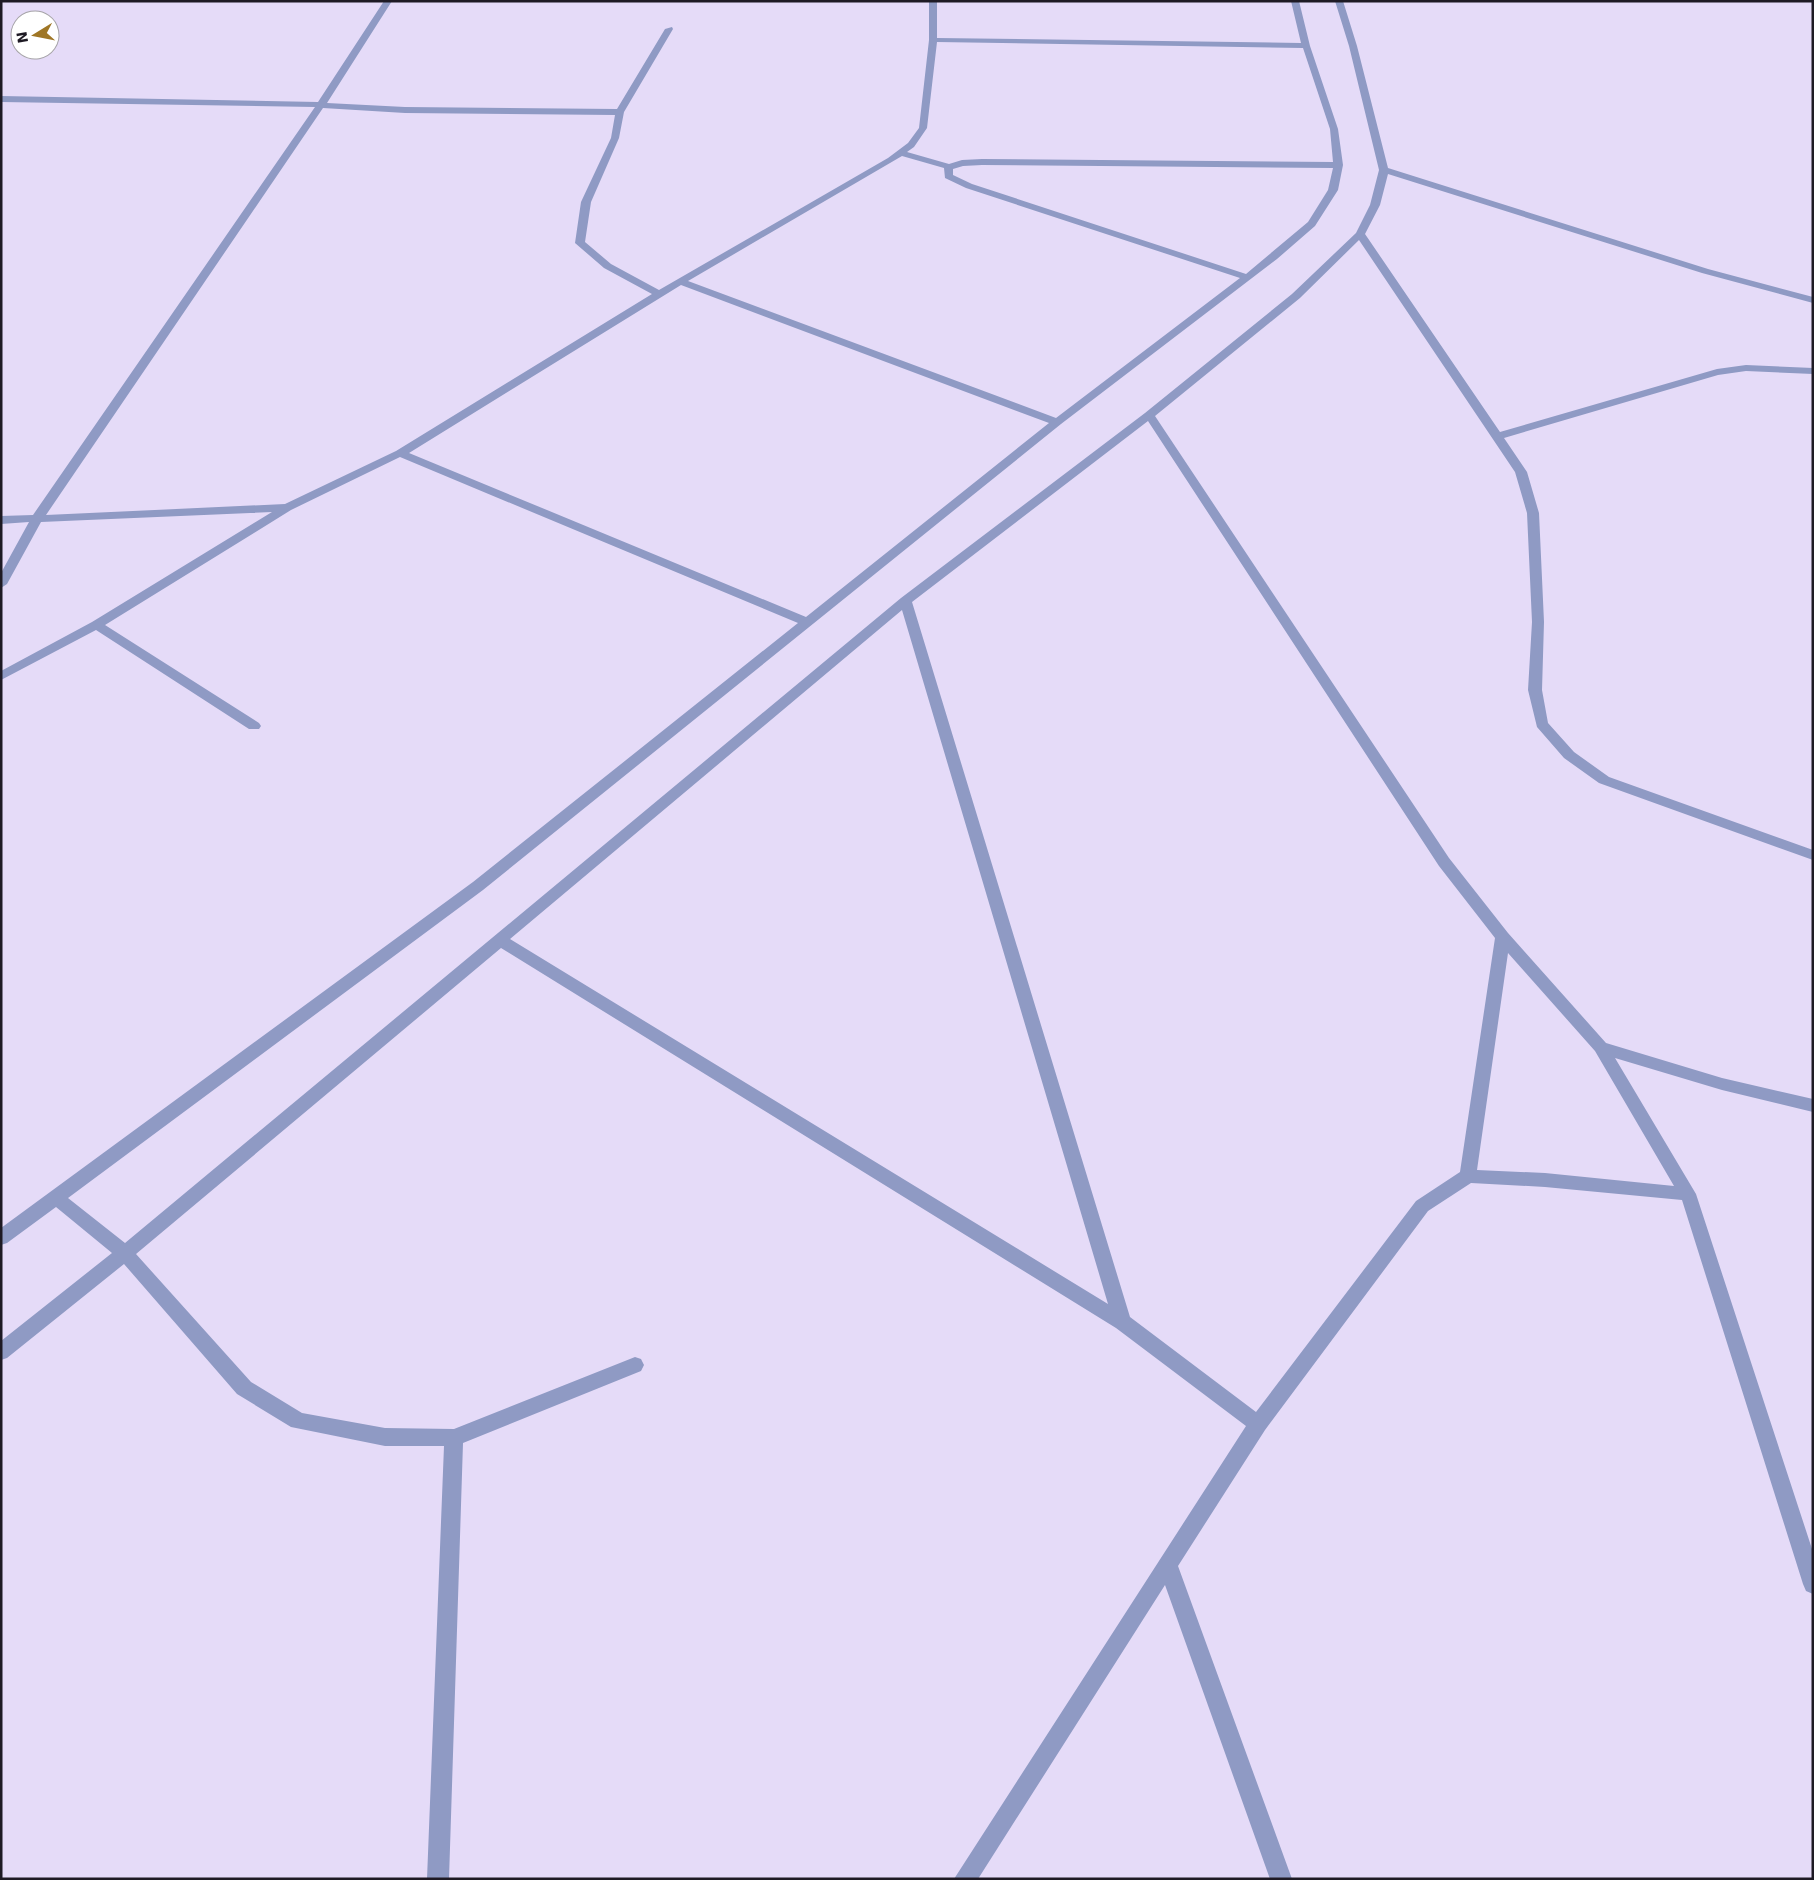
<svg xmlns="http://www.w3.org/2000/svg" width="1814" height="1880" viewBox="0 0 1814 1880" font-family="'DejaVu Sans',sans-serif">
  <rect width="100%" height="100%" fill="#e5dbf8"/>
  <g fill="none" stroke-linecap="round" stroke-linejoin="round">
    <path fill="#8f9ac4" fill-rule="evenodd" d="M 384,1 L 392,1 L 327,103 L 405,107 L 617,109 L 665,29 L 672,27 L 673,29 L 624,112 L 619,138 L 591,202 L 585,242 L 611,264 L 659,290 L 888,158 L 908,143 L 919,128 L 929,40 L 929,1 L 937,1 L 937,38 L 1301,43 L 1291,1 L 1299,1 L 1310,46 L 1338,129 L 1343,165 L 1338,190 L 1315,226 L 1277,259 L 1061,424 L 483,890 L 68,1198 L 125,1243 L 901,598 L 1145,413 L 1292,294 L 1356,233 L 1370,205 L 1379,170 L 1349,46 L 1335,1 L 1343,1 L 1357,46 L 1388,168 L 1708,269 L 1813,297 L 1813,303 L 1702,273 L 1388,174 L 1380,205 L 1365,234 L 1500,432 L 1717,369 L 1746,365 L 1813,368 L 1813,374 L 1746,371 L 1718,375 L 1504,438 L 1527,472 L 1539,513 L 1544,622 L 1542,690 L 1548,723 L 1574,752 L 1609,777 L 1813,850 L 1813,860 L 1599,783 L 1564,758 L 1537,727 L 1528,690 L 1532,622 L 1527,513 L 1515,472 L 1359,240 L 1300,298 L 1155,416 L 1449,858 L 1508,933 L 1606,1043 L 1722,1078 L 1813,1099 L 1813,1112 L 1722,1090 L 1615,1058 L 1696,1194 L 1813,1552 L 1813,1594 L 1806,1591 L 1803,1584 L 1682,1200 L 1545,1187 L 1471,1183 L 1428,1211 L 1265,1430 L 1178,1566 L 1292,1879 L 1270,1879 L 1165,1585 L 978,1879 L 954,1879 L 1246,1426 L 1116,1328 L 501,948 L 136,1254 L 251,1382 L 302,1413 L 385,1428 L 454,1429 L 635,1357 L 641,1359 L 644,1365 L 641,1371 L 463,1443 L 449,1879 L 427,1879 L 444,1446 L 385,1446 L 291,1427 L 237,1394 L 124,1264 L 7,1358 L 1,1360 L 1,1341 L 112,1253 L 56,1207 L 7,1243 L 1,1245 L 1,1228 L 473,882 L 798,623 L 400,457 L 291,510 L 105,625 L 259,723 L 261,726 L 259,729 L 249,729 L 96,630 L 1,680 L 1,671 L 92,622 L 272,512 L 41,522 L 7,584 L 1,588 L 1,573 L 29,522 L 1,524 L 1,516 L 33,515 L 315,107 L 1,102 L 1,96 L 318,102 ZM 937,42 L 1303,48 L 1330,129 L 1333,162 L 982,159 L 962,160 L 949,164 L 907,152 L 914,147 L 927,128 ZM 323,108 L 405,113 L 615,115 L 611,138 L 581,202 L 575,243 L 604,268 L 652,294 L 396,451 L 285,504 L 46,515 ZM 902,156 L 944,168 L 945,178 L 966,188 L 1240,278 L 1056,418 L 688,281 ZM 982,165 L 1333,168 L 1328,190 L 1308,222 L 1246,274 L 972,184 L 953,175 L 953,169 L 963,166 ZM 681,285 L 1049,423 L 806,617 L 409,453 ZM 1148,421 L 1439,866 L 1495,938 L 1460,1172 L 1416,1201 L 1256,1412 L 1130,1317 L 912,602 ZM 902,610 L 1108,1304 L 510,939 ZM 1508,953 L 1595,1051 L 1674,1186 L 1545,1173 L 1477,1170 Z"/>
  </g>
  <rect width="1814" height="1880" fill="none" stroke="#1e1a24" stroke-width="5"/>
  <g transform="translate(35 35) rotate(260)"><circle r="24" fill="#ffffff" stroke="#a5a3a7"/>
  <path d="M0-4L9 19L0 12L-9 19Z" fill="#9f7625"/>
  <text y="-8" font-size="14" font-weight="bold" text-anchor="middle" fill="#1e1a24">N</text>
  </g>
</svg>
